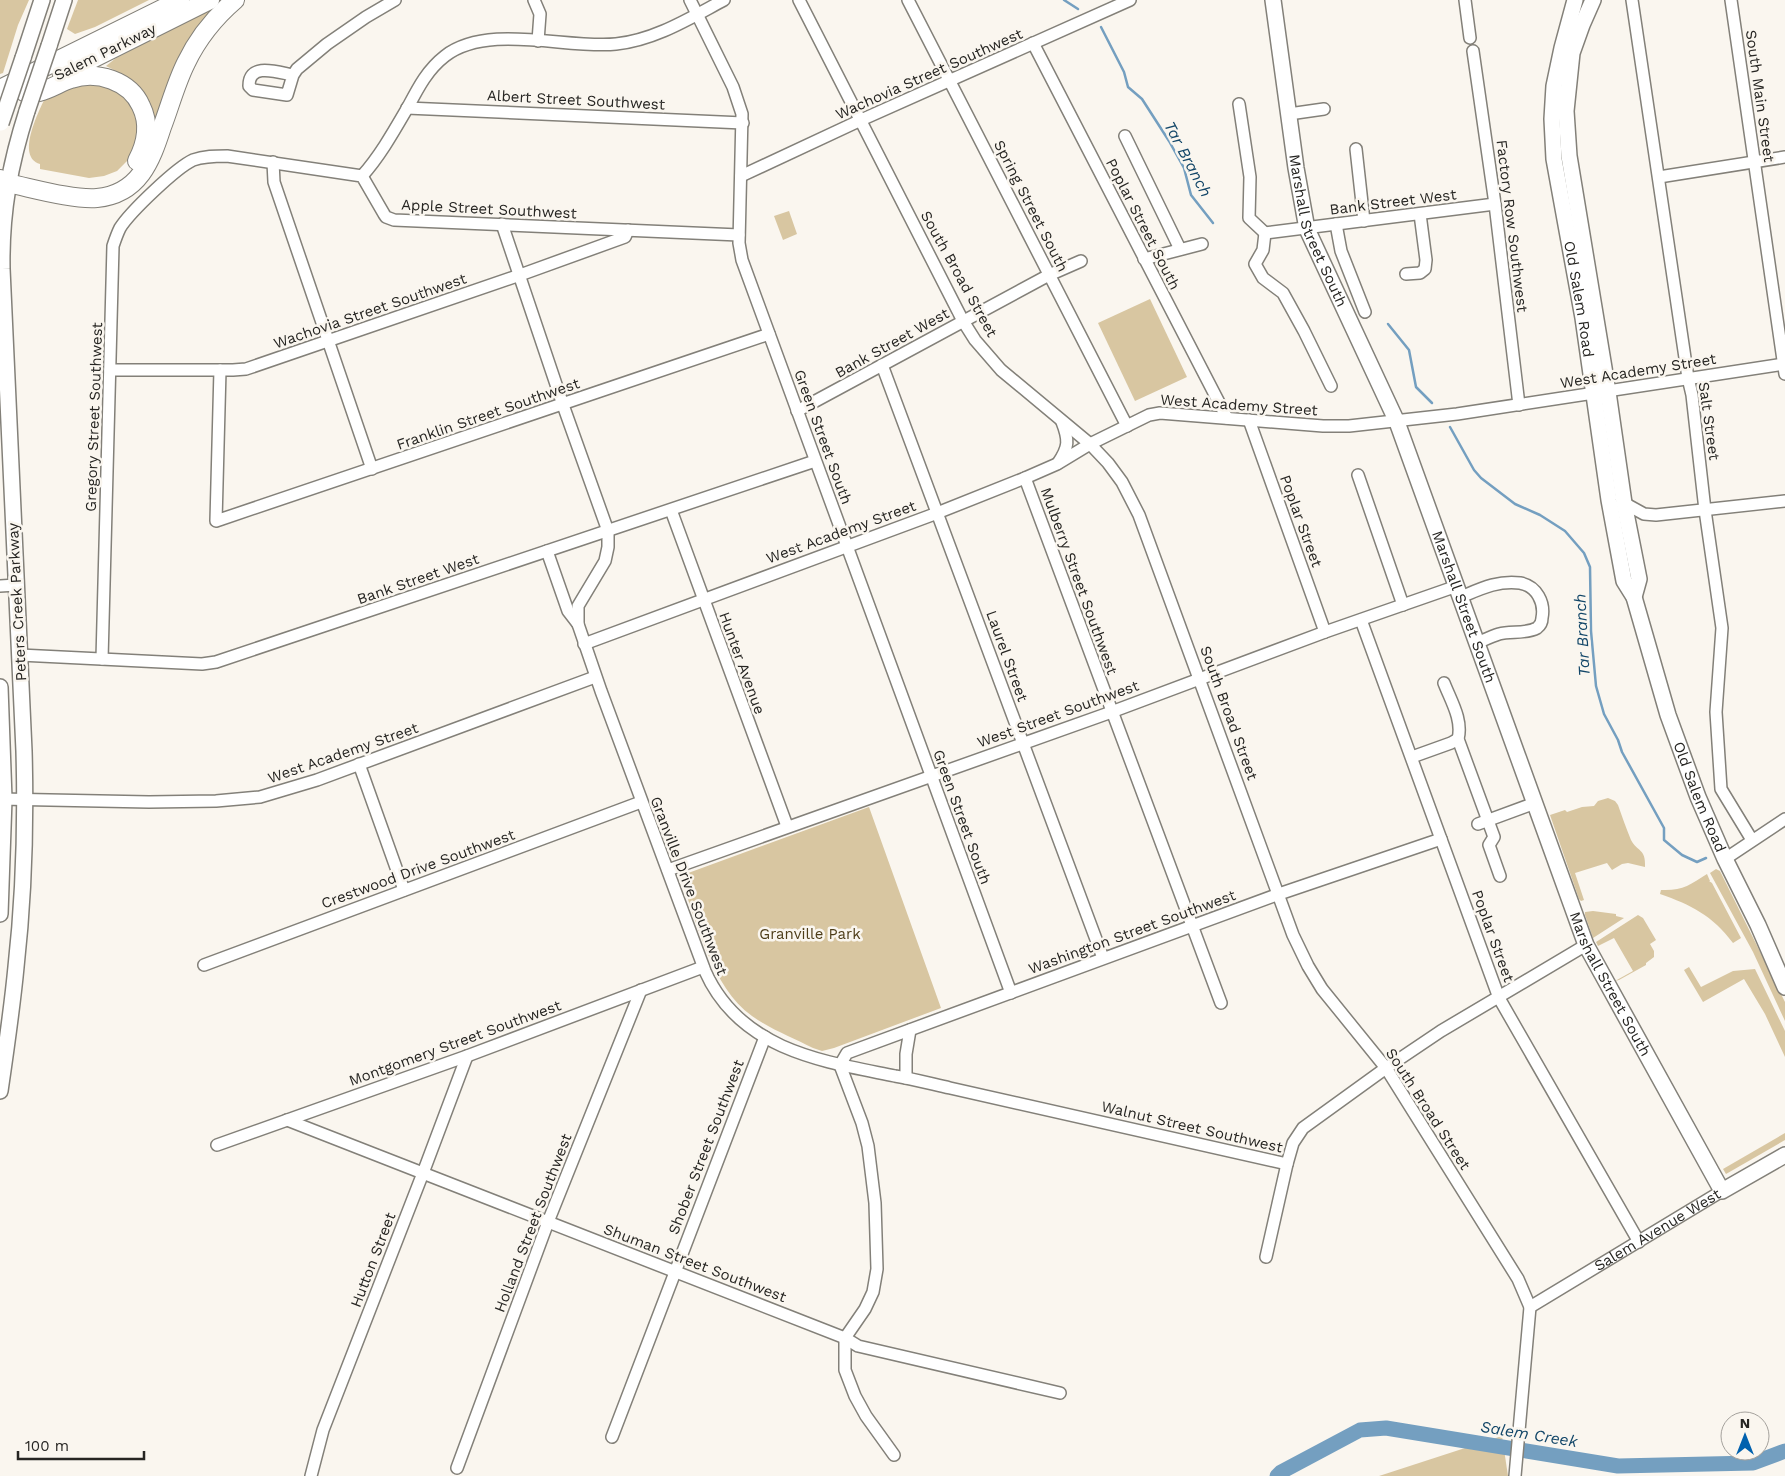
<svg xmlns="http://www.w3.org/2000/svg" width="1785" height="1476" viewBox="0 0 1785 1476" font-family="'Work Sans',sans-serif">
  <rect width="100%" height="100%" fill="#faf6ef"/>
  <g fill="#d8c6a1">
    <polygon points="0,0 29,0 18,25 3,73 0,74"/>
    <polygon points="78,0 149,0 95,27 75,34 67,29"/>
    <path d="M 210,9 L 216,12 L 155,127 C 152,92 136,81 106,66 L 116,58 Z"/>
    <path d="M 101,84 L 128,96 L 140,126 L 137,143 L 128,160 L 117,171 L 104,176 L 89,178 L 40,169 L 40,164 C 16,157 38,113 45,98 L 77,86 Z"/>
    <polygon points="789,211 797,234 783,240 774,216"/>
    <polygon points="1150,299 1187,377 1135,401 1098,323"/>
    <path d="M 1608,798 L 1615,801 L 1618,805 C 1622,816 1626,828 1631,840 C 1637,852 1646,848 1645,867 L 1628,863 L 1622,864 L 1612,870 L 1607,863 L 1575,873 L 1584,900 L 1581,901 L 1579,899 L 1550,815 L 1565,810 L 1567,812 L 1582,807 L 1594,806 L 1598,801 Z"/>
    <path d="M 869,807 L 941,1008 L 834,1048 L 822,1051 L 813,1048 C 793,1038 770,1029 752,1016 C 712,988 696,920 680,876 Z"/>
    <polygon points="1716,869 1720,871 1785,1002 1785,1021 1753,952 1710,873"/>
    <path d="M 1707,874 L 1710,881 L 1709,881 L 1712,883 L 1741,938 L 1733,943 C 1712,915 1691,905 1660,894 L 1661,890 C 1682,891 1690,885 1707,874 Z"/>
    <polygon points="1593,911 1616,914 1616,916 1624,918 1593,938 1585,915 1585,912"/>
    <polygon points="1638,915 1643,918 1656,940 1650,944 1654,951 1654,957 1646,963 1646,965 1619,980 1615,981 1633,971 1614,938 1598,946 1596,942"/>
    <polygon points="1689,967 1701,987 1733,971 1755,969 1785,1031 1785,1057 1765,1014 1744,979 1703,1002 1684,970"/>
    <polygon points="1785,1133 1785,1140 1733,1170 1726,1174 1723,1169"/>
    <polygon points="1502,1436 1508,1476 1379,1476"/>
  </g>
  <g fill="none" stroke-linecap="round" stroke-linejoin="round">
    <g stroke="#749fc0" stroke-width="2.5">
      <polyline points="1064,0 1078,9"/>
      <polyline points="1101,27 1124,72 1128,87 1142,99 1169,141 1184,168 1191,195 1213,223"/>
      <polyline points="1388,324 1409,350 1416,387 1432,403"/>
      <polyline points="1450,427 1474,470 1481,478 1515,504 1540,515 1565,531 1584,553 1590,567 1591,631 1596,686 1604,714 1618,740 1622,752 1664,828 1664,840 1682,855 1697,862 1706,858"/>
    </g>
    <polyline stroke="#749fc0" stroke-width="15" points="1277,1476 1281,1472 1360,1430 1386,1428 1618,1466 1753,1463 1785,1451"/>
    <defs>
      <g id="minor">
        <polyline points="534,0 540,14 538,41"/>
        <polyline points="690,0 733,87 742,114 739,243 742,260 1011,993"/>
        <polyline points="799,0 963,321 975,340 1001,370 1090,444 1108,463 1122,482 1139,515 1293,935 1308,966 1322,989 1386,1068 1518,1279 1530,1307 1515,1476"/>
        <polyline points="908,0 1127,426"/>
        <polyline points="1465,0 1470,38"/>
        <polyline points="1632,0 1688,378 1692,395 1705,510 1722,628 1716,712 1721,789 1752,840"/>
        <polyline points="1731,0 1785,374"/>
        <polyline points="1033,43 1227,418"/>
        <polyline points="1473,51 1495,204 1519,405"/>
        <path d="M 293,75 C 277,72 249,62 249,86 L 253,90 L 287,95 L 293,75 L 297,69 L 327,44 L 366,17 L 395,0"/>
        <polyline points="1239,104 1250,177 1249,218 1265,233"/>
        <polyline points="407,108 743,123"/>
        <polyline points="1289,114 1324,109"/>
        <polyline points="1125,136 1180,249"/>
        <polyline points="1356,149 1364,221"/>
        <polyline points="273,162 274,182 372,469"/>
        <path d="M 362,176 C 380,156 394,131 408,107 C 418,88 427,70 445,56 C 488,23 566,49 616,44 C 655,40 690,18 724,0"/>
        <polyline points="741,176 861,120 1130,0"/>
        <polyline points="1659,177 1785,157"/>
        <path d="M 502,224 L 563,405 L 608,531 L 608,547 L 605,561 L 578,606 L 578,624 L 601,691 L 705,971 C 720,1005 747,1030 782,1046 C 818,1062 856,1068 895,1076 C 913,1079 932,1084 950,1088 C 1063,1114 1175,1139 1287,1164"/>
        <polyline points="1336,224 1341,251 1365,312"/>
        <polyline points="1265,233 1495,204"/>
        <polyline points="1265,233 1263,250 1255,264 1263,278 1283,293 1304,331 1331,386"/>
        <polyline points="1144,259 1202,244"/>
        <polyline points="1406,274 1420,273 1425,269 1426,260 1420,214"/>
        <polyline points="882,365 1103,958"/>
        <polyline points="110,370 233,370 246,369 520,275 625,237 628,230"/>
        <polyline points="220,370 216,521 769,334"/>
        <polyline points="797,411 1049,275 1081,261"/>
        <polyline points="1249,420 1325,632"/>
        <path d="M 1058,463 C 1069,447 1069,440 1062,422"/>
        <polyline points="1358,475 1403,605"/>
        <polyline points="1025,478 1221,1003"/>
        <polyline points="1624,503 1644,514 1656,515 1785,501"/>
        <polyline points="671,510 787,826"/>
        <polyline points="547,551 568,611 578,624"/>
        <polyline points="0,586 16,585"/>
        <path d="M 1461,597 C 1480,589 1498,580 1520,583 C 1537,586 1545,603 1542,618 C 1542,622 1541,625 1537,628 C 1526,634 1511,631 1499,634 C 1492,636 1484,640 1477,643"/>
        <polyline points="1361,620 1499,998 1639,1242"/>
        <polyline points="584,644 932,515 1025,478 1057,464 1090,444 1149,415 1160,413 1323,426 1349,426 1457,414 1784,364"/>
        <polyline points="20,655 202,664 216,662 815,461"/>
        <path d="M 102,659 L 113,246 C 115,240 117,234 120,228 C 130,212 176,168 193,160 C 204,156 215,156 227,156 L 362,176 L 384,214 L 386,217 L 394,220 L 739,235"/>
        <path d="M 1444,683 C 1451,701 1463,720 1458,739 L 1494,837 L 1489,845 L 1500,876"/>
        <polyline points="1412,757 1451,743 1458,739"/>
        <polyline points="359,764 404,890"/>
        <polyline points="0,799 149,802 216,801 260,797 317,780 595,677"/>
        <polyline points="1478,824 1535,803"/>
        <polyline points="1725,859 1785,819"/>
        <polyline points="668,870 1106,714 1325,632 1457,586"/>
        <polyline points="204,965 641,802"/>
        <polyline points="840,1065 847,1053 1279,894 1441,839"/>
        <polyline points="840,1065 862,1123 868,1146 875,1203 877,1269 873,1292 865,1309 845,1338 845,1370 855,1396 866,1416 894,1455"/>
        <polyline points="906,1078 906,1054 910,1030"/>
        <polyline points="287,1120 845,1338 858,1346 1060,1393"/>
        <polyline points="217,1145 467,1056 703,967"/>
        <polyline points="1266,1257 1287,1164 1293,1143 1303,1128 1386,1068 1441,1031 1586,945"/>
        <path id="s1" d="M 1530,1307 L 1722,1191"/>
        <polyline points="612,1437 765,1037"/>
        <polyline points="457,1468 548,1222 641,990"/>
        <polyline points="311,1476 323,1430 423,1173 467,1056"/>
      </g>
      <g id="major">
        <path id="s2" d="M 1273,0 L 1296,168 L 1307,229 L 1397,422 L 1586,945 L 1722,1191 L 1785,1155"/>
        <path id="s3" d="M 1575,0 L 1562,48 L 1554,86 L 1552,119 L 1554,159 L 1583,318 L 1609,500 L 1624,581 L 1634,597 L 1668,715 L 1698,797 L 1725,859 L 1758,925 L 1785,987"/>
        <polyline points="1593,0 1582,25 1572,53 1566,111 1569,156 1608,392 1624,503 1639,579 1634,597"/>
        <polyline points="49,46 64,0"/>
        <polyline points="23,58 42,0"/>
        <polyline points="0,687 4,799 0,914"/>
        <path d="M 0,1091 C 6,1050 12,1009 16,967 C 24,895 26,823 24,751 L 2,269 C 1,212 10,164 27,111"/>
      </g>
      <g id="highway">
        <polyline points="62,74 210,0"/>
        <polyline points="0,89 180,0"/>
        <path d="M 24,92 C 29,92 35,93 39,92 C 51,89 61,82 71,79 C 97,70 130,81 141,106 C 150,124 146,144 137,161"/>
        <path d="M 0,179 L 7,183 C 32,188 73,200 97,198 C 139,194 151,161 162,127 C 170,106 176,83 186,63 C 198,38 214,18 235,0"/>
      </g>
    </defs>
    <use href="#minor" stroke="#838079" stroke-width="14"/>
    <use href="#major" stroke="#838079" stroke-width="18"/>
    <use href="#highway" stroke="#838079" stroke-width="20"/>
    <use href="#minor" stroke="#fff" stroke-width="11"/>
    <use href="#major" stroke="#fff" stroke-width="15"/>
    <use href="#highway" stroke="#fff" stroke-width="18"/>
    <defs>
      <g id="major-bridge">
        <polyline points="27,111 49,46"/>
        <polyline points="1,123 23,58"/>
      </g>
    </defs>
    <use href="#major-bridge" stroke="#838079" stroke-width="18" stroke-linecap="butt"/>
    <use href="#major-bridge" stroke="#fff" stroke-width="15"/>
  </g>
  <g text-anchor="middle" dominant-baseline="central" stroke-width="5" stroke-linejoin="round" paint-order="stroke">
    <g font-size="15" fill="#262522" stroke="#faf6ef">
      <text transform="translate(105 52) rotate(-26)">Salem Parkway</text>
      <text transform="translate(929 74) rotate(-24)">Wachovia Street Southwest</text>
      <text transform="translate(1760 96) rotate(82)">South Main Street</text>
      <text transform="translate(576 100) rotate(3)">Albert Street Southwest</text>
      <text transform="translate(1393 202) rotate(-7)">Bank Street West</text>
      <text transform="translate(1031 206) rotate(63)">Spring Street South</text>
      <text transform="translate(489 209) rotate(3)">Apple Street Southwest</text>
      <text transform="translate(1143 224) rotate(63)">Poplar Street South</text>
      <text transform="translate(1512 226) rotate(83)">Factory Row Southwest</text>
      <text stroke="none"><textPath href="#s2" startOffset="236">Marshall Street South</textPath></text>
      <text transform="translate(959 274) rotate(61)">South Broad Street</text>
      <text stroke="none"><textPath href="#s3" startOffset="304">Old Salem Road</textPath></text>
      <text transform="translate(370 311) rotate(-19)">Wachovia Street Southwest</text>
      <text transform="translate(892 343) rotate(-29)">Bank Street West</text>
      <text transform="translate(1638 371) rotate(-9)">West Academy Street</text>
      <text transform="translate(1239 405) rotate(4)">West Academy Street</text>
      <text transform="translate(488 414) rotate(-19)">Franklin Street Southwest</text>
      <text transform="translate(94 417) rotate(-88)">Gregory Street Southwest</text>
      <text transform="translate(1709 421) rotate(82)">Salt Street</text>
      <text transform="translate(823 437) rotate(70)">Green Street South</text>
      <text transform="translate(1301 521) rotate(70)">Poplar Street</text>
      <text transform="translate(841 532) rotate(-20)">West Academy Street</text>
      <text transform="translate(418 579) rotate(-19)">Bank Street West</text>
      <text transform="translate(1079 581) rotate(70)">Mulberry Street Southwest</text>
      <text transform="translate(17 602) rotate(-93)">Peters Creek Parkway</text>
      <text stroke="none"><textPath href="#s2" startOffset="641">Marshall Street South</textPath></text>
      <text transform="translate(1007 656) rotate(70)">Laurel Street</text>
      <text transform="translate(742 663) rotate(70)">Hunter Avenue</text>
      <text transform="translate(1229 713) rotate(70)">South Broad Street</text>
      <text transform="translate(1058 714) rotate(-20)">West Street Southwest</text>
      <text transform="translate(343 753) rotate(-19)">West Academy Street</text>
      <text stroke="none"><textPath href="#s3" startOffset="819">Old Salem Road</textPath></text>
      <text transform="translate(962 817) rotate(70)">Green Street South</text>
      <text transform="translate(418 869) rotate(-20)">Crestwood Drive Southwest</text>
      <text transform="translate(689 886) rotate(69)">Granville Drive Southwest</text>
      <text transform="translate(1132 932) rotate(-20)">Washington Street Southwest</text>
      <text transform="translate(1493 936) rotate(70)">Poplar Street</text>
      <text stroke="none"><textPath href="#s2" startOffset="1046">Marshall Street South</textPath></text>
      <text transform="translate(455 1043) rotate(-20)">Montgomery Street Southwest</text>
      <text transform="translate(1428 1109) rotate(57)">South Broad Street</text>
      <text transform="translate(1192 1127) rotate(13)">Walnut Street Southwest</text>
      <text transform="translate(706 1147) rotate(-69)">Shober Street Southwest</text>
      <text transform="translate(533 1223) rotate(-69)">Holland Street Southwest</text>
      <text stroke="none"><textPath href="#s1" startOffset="149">Salem Avenue West</textPath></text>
      <text transform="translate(373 1260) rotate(-69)">Hutton Street</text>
      <text transform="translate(695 1263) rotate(21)">Shuman Street Southwest</text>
    </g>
    <g font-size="15" fill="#4e3d18" stroke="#faf6ef">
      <text x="810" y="934">Granville Park</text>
    </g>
    <g font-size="16" font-style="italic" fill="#124668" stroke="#faf6ef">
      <text transform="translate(1188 159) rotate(62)">Tar Branch</text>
      <text transform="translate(1582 635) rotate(-93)">Tar Branch</text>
      <text transform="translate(1529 1434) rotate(9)">Salem Creek</text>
    </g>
  </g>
  <g transform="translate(1745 1436)"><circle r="24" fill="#faf6ef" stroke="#a5a29d"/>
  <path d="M0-4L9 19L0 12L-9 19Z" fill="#0161ae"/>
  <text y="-8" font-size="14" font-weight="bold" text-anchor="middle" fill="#262522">N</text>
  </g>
  <path d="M18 1451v8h126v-8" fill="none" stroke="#262522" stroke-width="2.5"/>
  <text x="25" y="1451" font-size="15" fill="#262522" stroke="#faf6ef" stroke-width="4" paint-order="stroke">100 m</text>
</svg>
